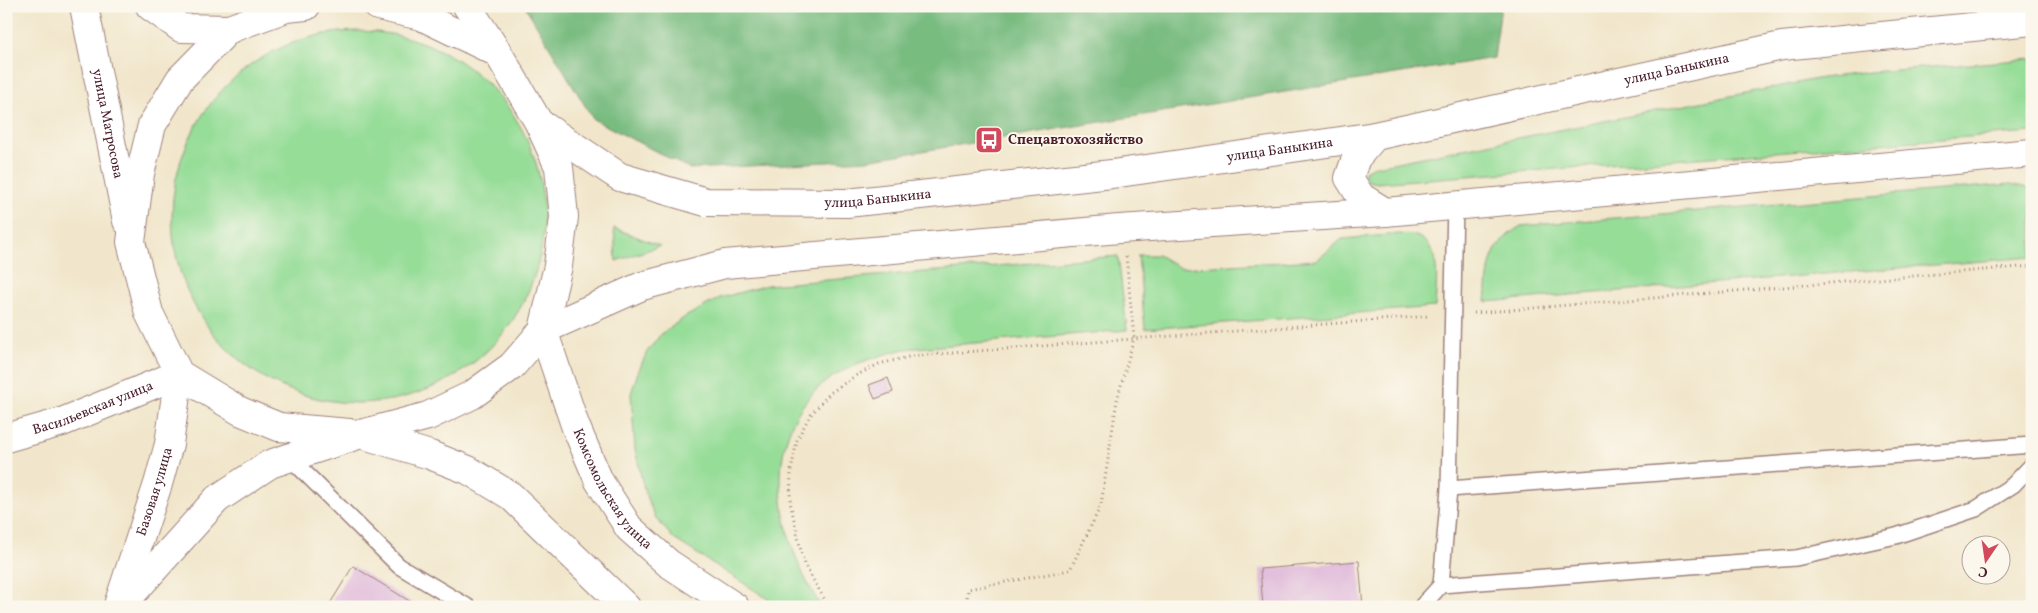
<svg xmlns="http://www.w3.org/2000/svg" width="2038" height="613" viewBox="0 0 2038 613" font-family="Vollkorn,serif">
  <rect width="100%" height="100%" fill="#fbf7ec"/>
  <filter id="ink" filterUnits="userSpaceOnUse"><feTurbulence type="fractalNoise" baseFrequency=".02" numOctaves="2"/><feDisplacementMap in="SourceGraphic" scale="10" xChannelSelector="R" yChannelSelector="G"/><feConvolveMatrix kernelMatrix="1 2 1 2 8 2 1 2 1" color-interpolation-filters="sRGB"/></filter>
  <filter id="wash" filterUnits="userSpaceOnUse"><feTurbulence type="fractalNoise" baseFrequency=".0096" numOctaves="4" result="noise"/><feDisplacementMap in="SourceGraphic" scale="20" xChannelSelector="R" yChannelSelector="G"/><feGaussianBlur stdDeviation="1.12" result="paint"/><feColorMatrix in="noise" values="0 0 0 0 0 0 0 0 0 0 0 0 0 0 0 0 0 1.4 0 .05"/><feComposite in="paint" operator="in"/></filter>
  <g filter="url(#wash)">
    <rect width="100%" height="100%" fill="#f1e6cb"/>
    <g fill="#96dd98" stroke="#707e62">
      <circle cx="358" cy="217" r="186"/>
      <polygon points="2032,59 2032,132 1377,183 1368,181 1365,177 1365,171 1372,167 1822,78 1871,72"/>
      <path d="M 2012,184 L 2028,188 L 2032,192 L 2032,257 L 1486,302 C 1489,267 1487,246 1521,226 Z"/>
      <polygon points="614,228 660,246 616,261"/>
      <path d="M 1400,234 C 1405,235 1411,234 1416,236 C 1443,246 1436,285 1435,307 L 1145,329 L 1138,255 L 1158,255 L 1180,268 L 1317,260 L 1342,239 Z"/>
      <path d="M 1118,256 L 1127,330 L 905,349 C 873,357 839,367 815,391 C 758,448 781,548 822,607 L 781,607 L 674,539 L 655,517 L 645,493 L 635,449 L 631,394 L 638,372 L 647,352 L 661,334 L 685,317 L 720,298 L 767,285 Z"/>
    </g>
    <polygon fill="#78bc80" stroke="#616e56" points="525,6 1501,6 1494,58 867,160 690,169 593,119"/>
    <g id="blocks">
      <g fill="#ddb4d9">
        <polygon points="888,378 893,392 875,399 869,385"/>
        <polygon points="1359,561 1363,607 1263,607 1260,569"/>
        <polygon points="353,566 419,607 328,607"/>
      </g>
    </g>
  </g>
  <g filter="url(#ink)">
    <use href="#blocks" fill-opacity="0" stroke="#9e827b" stroke-width="1"/>
    <g fill="none" stroke-linecap="round" stroke-linejoin="round">
      <defs>
        <g id="service">
          <polyline points="290,458 399,566 468,607"/>
          <polyline points="1449,489 2032,445"/>
          <polyline points="1441,585 1449,489 1455,204"/>
          <polyline points="1421,607 1441,585 1796,558 1896,536 1976,509 2013,485 2032,465"/>
        </g>
        <g id="tertiary">
          <path id="s1" d="M 6,438 L 62,422 L 179,374"/>
          <path id="s2" d="M 119,602 L 158,484 L 169,444 L 179,374"/>
          <polyline points="120,607 217,499 270,464 361,434"/>
        </g>
        <polyline id="secondary" points="467,6 498,53"/>
        <g id="primary">
          <path id="s3" d="M 84,6 L 127,221"/>
          <polyline points="150,6 181,28 229,29"/>
          <polyline points="306,6 286,8 229,29 180,79 152,125 140,174 131,242 149,313 179,374 240,411 279,427 361,434 428,416 472,395 512,366 543,330 558,266 564,217 559,167 539,123 498,53 421,16 378,6"/>
          <path id="s4" d="M 539,123 L 620,177 L 706,202 L 847,203 L 1112,174 L 1375,136 L 1782,46 L 2032,21"/>
          <polyline points="1375,136 1356,158 1349,178 1361,197 1385,212"/>
          <polyline points="543,330 642,286 725,264 1119,229 1385,212 2032,153"/>
          <path id="s5" d="M 543,330 L 575,425 L 599,481 L 629,528 L 668,563 L 735,607"/>
          <polyline points="361,434 430,455 468,470 511,496 626,607"/>
        </g>
      </defs>
      <use href="#service" stroke="#9e827b" stroke-width="18"/>
      <use href="#tertiary" stroke="#9e827b" stroke-width="30"/>
      <use href="#secondary" stroke="#9e827b" stroke-width="30"/>
      <use href="#primary" stroke="#9e827b" stroke-width="30"/>
      <g stroke="#9e827b" stroke-width="3" stroke-dasharray="1 4" stroke-linecap="butt">
        <polyline points="1474,313 2032,266"/>
        <polyline points="829,607 804,564 790,502 791,471 797,440 809,417 830,393 855,376 879,364 913,356 1430,316"/>
        <polyline points="966,607 968,589 1070,570 1101,505 1117,400 1134,338 1126,256"/>
      </g>
      <use href="#service" stroke="#fff" stroke-width="15"/>
      <use href="#tertiary" stroke="#fff" stroke-width="28"/>
      <use href="#secondary" stroke="#fff" stroke-width="28"/>
      <use href="#primary" stroke="#fff" stroke-width="28"/>
    </g>
  </g>
  <defs>
    <symbol id="bus-square" viewBox="-11 -11 22 22"><rect x="-9" y="-9" width="18" height="18" rx="4" fill="#d1495b" stroke="#fbf7ec"/><path d="M-5-6H5V4H4V6H2V4H-2V6H-4V4H-5ZM-3.5-4V0h7V-4ZM-3.5 1.2v1.5H-2V1.2ZM2 1.2v1.5H3.5V1.2Z" fill="#fff"/></symbol>
  </defs>
  <g fill-rule="evenodd">
    <use href="#bus-square" x="973" y="124" width="32" height="32"/>
  </g>
  <g text-anchor="middle" dominant-baseline="central" stroke-width="4" stroke-linejoin="round" paint-order="stroke">
    <g font-size="14" fill="#4a1f2b" stroke="#fbf7ec">
      <text stroke="none"><textPath href="#s4" startOffset="1169">улица Баныкина</textPath></text>
      <text stroke="none"><textPath href="#s3" startOffset="120">улица Матросова</textPath></text>
      <text stroke="none"><textPath href="#s4" startOffset="764">улица Баныкина</textPath></text>
      <text stroke="none"><textPath href="#s4" startOffset="359">улица Баныкина</textPath></text>
      <text stroke="none"><textPath href="#s1" startOffset="92">Васильевская улица</textPath></text>
      <text stroke="none"><textPath href="#s5" startOffset="175">Комсомольская улица</textPath></text>
      <text stroke="none"><textPath href="#s2" startOffset="116">Базовая улица</textPath></text>
    </g>
    <g font-size="14" font-weight="bold" fill="#4a1f2b" stroke="#fbf7ec" text-anchor="start">
      <text x="1008" y="140">Спецавтохозяйство</text>
    </g>
  </g>
  <rect width="2038" height="613" fill="none" stroke="#fbf7ec" stroke-width="25"/>
  <g transform="translate(1986 560) rotate(193)"><circle r="24" fill="#fbf7ec" stroke="#b4a19f"/>
  <path d="M0-4L9 19L0 12L-9 19Z" fill="#d1495b"/>
  <text y="-8" font-size="14" font-weight="bold" text-anchor="middle" fill="#4a1f2b">С</text>
  </g>
</svg>
